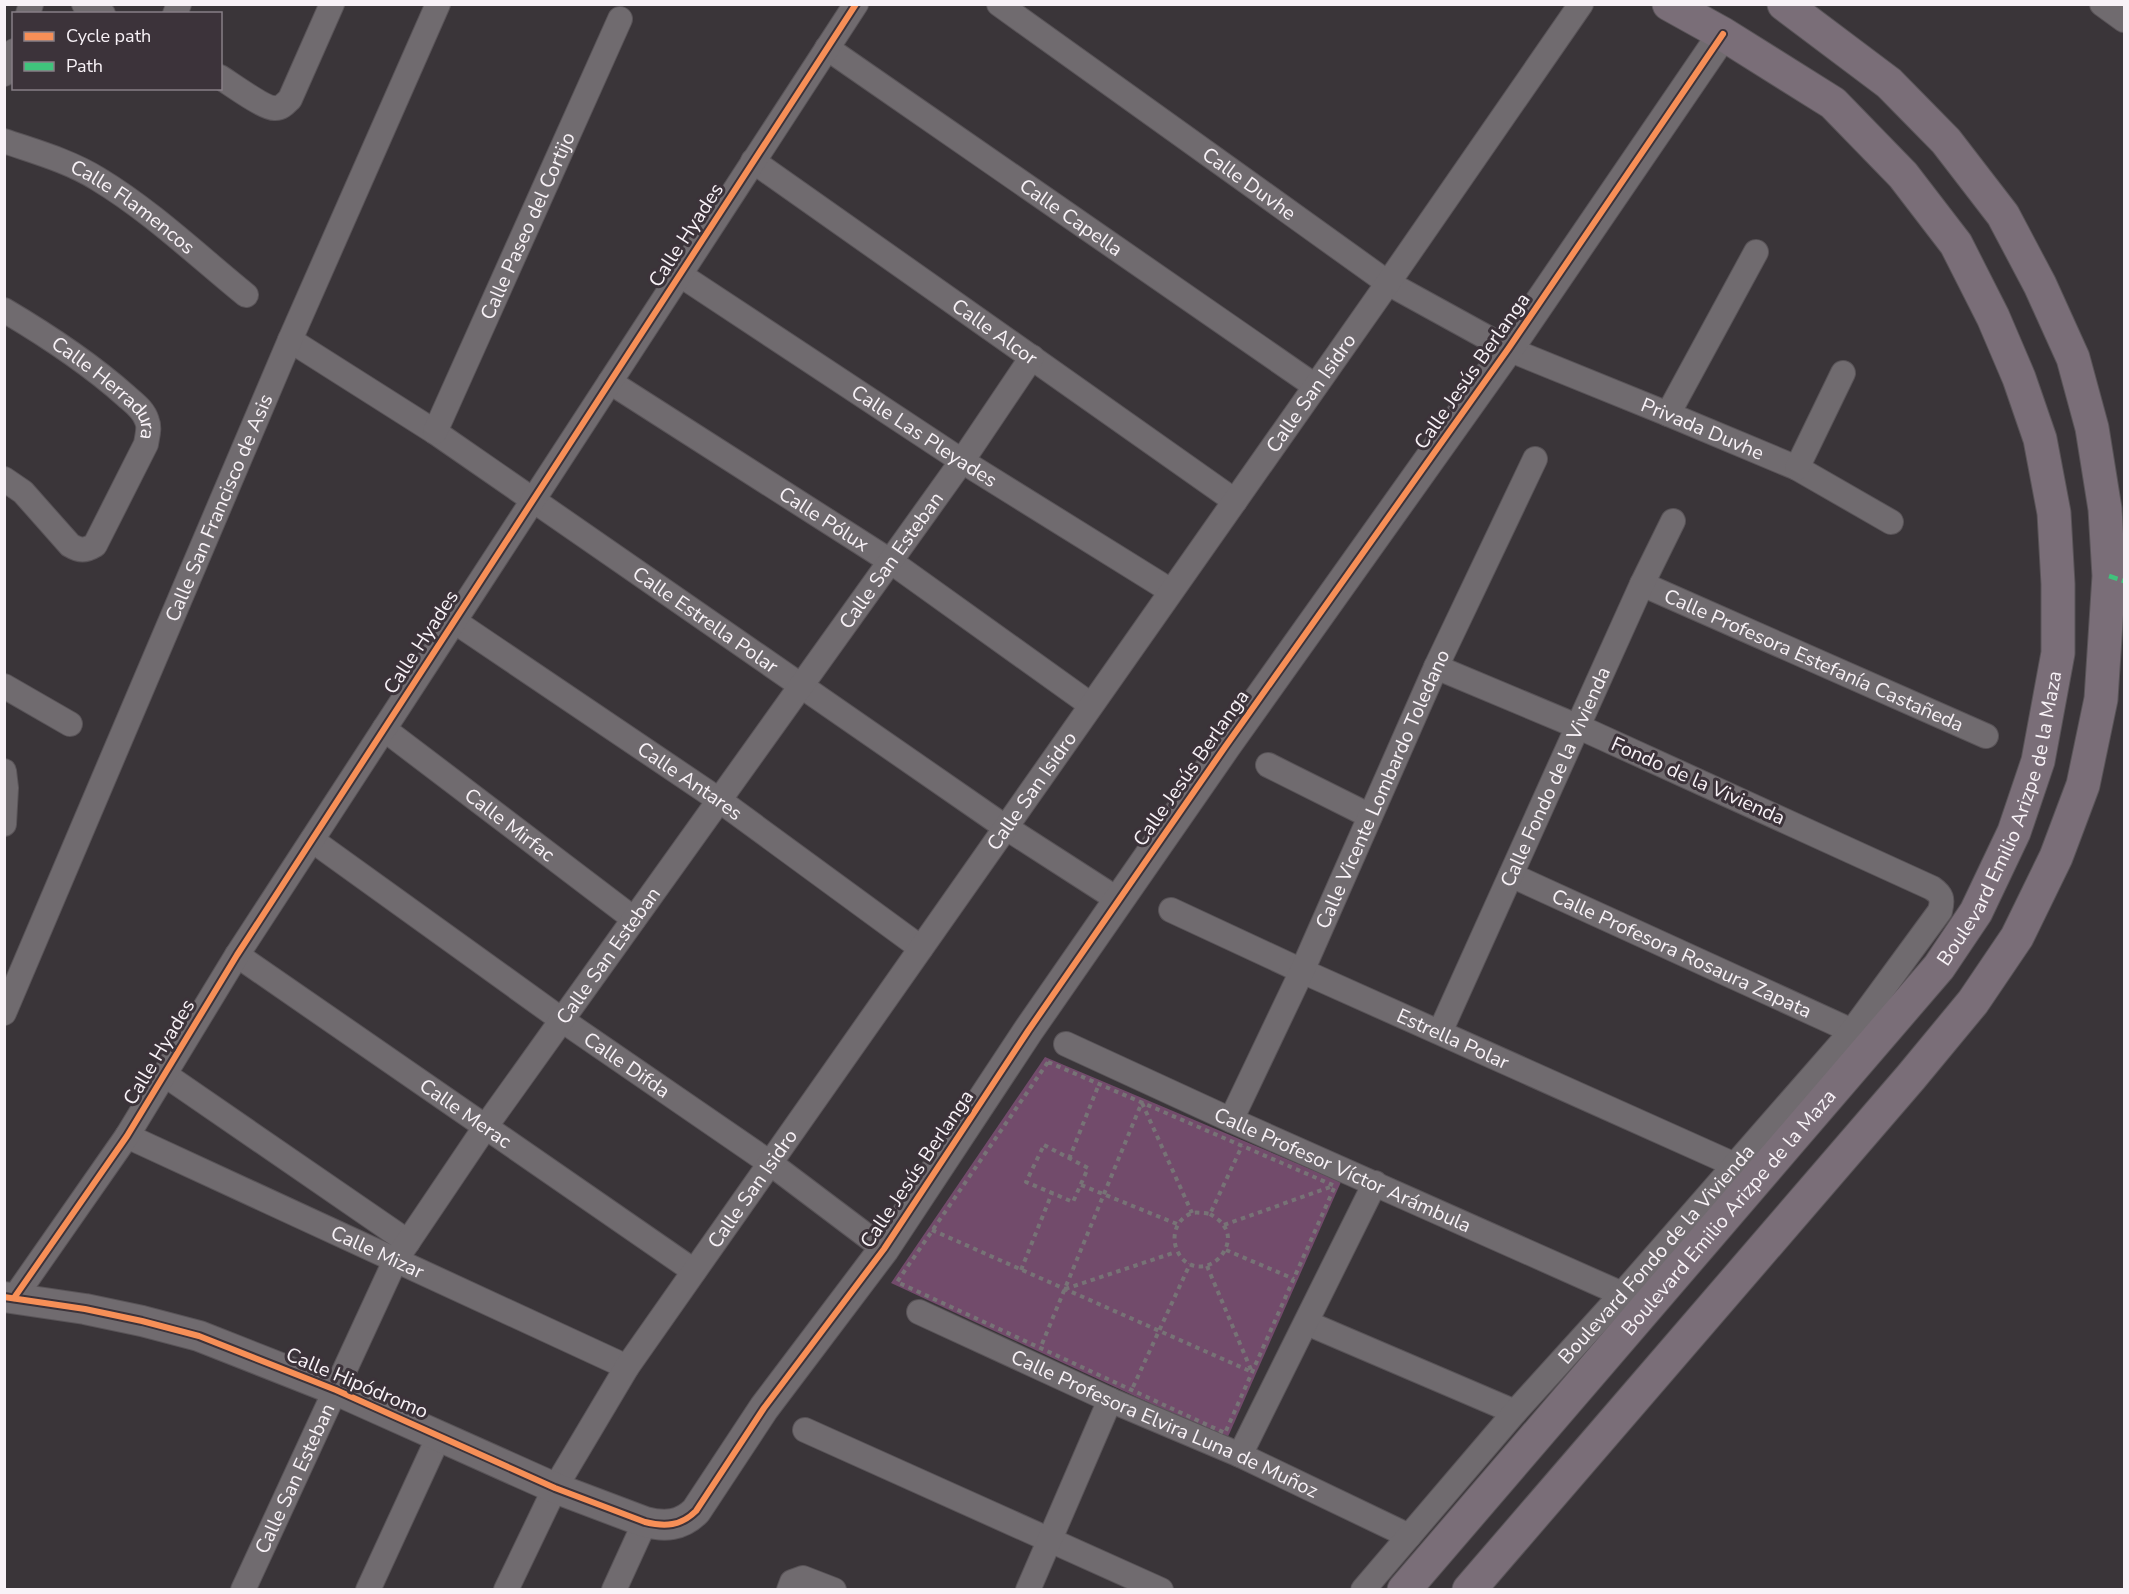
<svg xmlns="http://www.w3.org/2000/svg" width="2129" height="1594" viewBox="0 0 2129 1594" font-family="'Nunito Sans',sans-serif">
  <rect width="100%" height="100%" fill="#3a3539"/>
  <polygon fill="#724b6b" points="1045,1057 1341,1182 1227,1439 891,1283"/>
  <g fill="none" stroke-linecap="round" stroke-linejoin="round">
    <defs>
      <g id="minor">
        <polyline points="84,4 103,14"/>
        <path id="s1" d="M 999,4 L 1388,283 L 1508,349 L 1668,414 L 1797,468 L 1891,522"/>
        <polyline points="2102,4 2124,20"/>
        <polyline points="28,14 31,4"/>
        <polyline points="175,14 179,4"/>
        <path id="s2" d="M 827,48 L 1315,386"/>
        <polyline points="4,74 14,51"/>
        <path d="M 220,77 C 231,84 264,108 274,108 C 281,109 286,103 290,99 L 332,4"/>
        <path id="s3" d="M 4,141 C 36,152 69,161 98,179 C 151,211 198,256 246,295"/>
        <path id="s4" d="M 753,161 L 1235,501"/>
        <path id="s5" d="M 679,274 L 962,461 L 1171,591"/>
        <path id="s6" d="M 4,310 C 48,336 89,363 126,396 C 134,403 144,410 147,421 C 150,428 147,437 146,444 L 95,545 C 85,551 80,551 70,545 L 23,492 L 4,479"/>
        <path id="s7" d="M 290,340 L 435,432 L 1005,827 L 1120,901"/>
        <path id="s8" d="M 610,382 L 890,561 L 1091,705"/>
        <polyline points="1668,414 1756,252"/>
        <path id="s9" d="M 435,432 L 620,19"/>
        <polyline points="1797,468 1843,373"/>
        <path id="s10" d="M 1642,584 L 1986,736"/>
        <path id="s11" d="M 454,621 L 719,800 L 921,948"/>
        <polyline points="4,686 70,724"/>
        <path id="s12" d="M 384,729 L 634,919"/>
        <polyline points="1268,765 1370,816"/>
        <polyline points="4,771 6,788 4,824"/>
        <path id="s13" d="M 312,840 L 562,1020 L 770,1163 L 884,1249"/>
        <path id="s14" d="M 1511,875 L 1852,1031"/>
        <path id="s15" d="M 1171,910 L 1302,971 L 1735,1165"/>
        <path id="s16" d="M 237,955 L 694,1271"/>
        <path id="s17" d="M 4,1013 L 290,340 L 438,4"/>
        <path id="s18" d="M 1440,1032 L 1642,584 L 1673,521"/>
        <path id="s19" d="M 1066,1044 L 1231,1120 L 1622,1294"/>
        <polyline points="164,1074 408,1242"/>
        <path id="s20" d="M 1231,1120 L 1302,971 L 1436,667 L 1535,459"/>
        <path id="s21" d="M 127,1136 L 627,1367"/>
        <polyline points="14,1298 127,1136 237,955 856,4"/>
        <path id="s22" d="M 919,1312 L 1110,1400 L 1240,1455 L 1409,1536"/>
        <polyline points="1307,1323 1515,1412"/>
        <polyline points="805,1430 1161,1590"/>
        <polyline points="1240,1455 1375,1183"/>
        <path id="s23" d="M 243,1590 L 395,1261 L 486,1126 L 962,461 L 1032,357"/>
        <polyline points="368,1590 439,1436"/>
        <path id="s24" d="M 506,1590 L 555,1488 L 627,1367 L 1388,283 L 1581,4"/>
        <polyline points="614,1590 645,1522"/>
        <polyline points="789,1590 792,1582 803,1578 834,1590"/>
        <polyline points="1028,1590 1110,1400"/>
        <path id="s25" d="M 1363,1590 L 1515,1412 L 1622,1294 L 1852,1031 L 1940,911 C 1943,899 1942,895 1932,888 L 1579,727 L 1436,667"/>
      </g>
      <path id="tertiary" d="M 4,1297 L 85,1309 L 142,1321 L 199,1336 L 336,1390 L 555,1488 L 645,1522 C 665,1527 681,1526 696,1511 L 764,1408 L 884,1249 L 1028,1031 L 1225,747 L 1508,349 L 1723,34"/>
      <g id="trunk">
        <path id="s26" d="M 1404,1590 L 1939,967 L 1976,912 L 2014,832 L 2038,761 L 2058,653 L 2058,584 L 2054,513 L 2040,439 L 2019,378 L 1993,317 L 1956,244 L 1903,175 L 1833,103 L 1723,34 L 1669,4"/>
        <polyline points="1469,1590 1911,1077 1973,1002 2017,937 2056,857 2083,785 2101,699 2109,576 2105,509 2092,428 2073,358 2040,285 2003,215 1946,141 1889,83 1784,4"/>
      </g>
    </defs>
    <use href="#minor" stroke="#595458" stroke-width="26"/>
    <use href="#tertiary" stroke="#595458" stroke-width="32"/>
    <use href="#trunk" stroke="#595458" stroke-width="35"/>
    <g stroke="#777376" stroke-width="4" stroke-dasharray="4.5 4.5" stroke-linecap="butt">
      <polygon points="1048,1062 1335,1186 1225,1433 897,1282"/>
      <polyline points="1142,1103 1192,1213"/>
      <polygon points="1044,1145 1088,1168 1073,1202 1026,1182"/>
      <polyline points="1069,1159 1099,1084"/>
      <polyline points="1081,1185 1177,1224"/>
      <path d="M 1210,1214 C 1215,1217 1221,1221 1224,1226 C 1235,1241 1221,1263 1205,1266 C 1175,1272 1161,1225 1192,1213 C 1196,1212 1205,1213 1210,1214 L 1242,1146"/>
      <polyline points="1224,1225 1330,1187"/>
      <polyline points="932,1230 1252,1372"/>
      <polyline points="1226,1250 1294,1279"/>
      <polyline points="1207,1266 1252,1372"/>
      <polyline points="1021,1270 1052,1193"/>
      <polyline points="1065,1289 1176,1252"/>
      <polyline points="1042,1344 1142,1102"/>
      <polyline points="1133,1387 1190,1264"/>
    </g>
    <use href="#minor" stroke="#706b6f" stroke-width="24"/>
    <use href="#tertiary" stroke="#706b6f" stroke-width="30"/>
    <use href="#trunk" stroke="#7a6e78" stroke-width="33"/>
    <polyline stroke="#40c37c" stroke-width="4.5" stroke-dasharray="9 4.5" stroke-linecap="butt" points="2109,576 2124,581"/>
    <defs>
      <g id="cycleway">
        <path d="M 4,1297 L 85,1309 L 142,1321 L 199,1336 L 336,1390 L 555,1488 L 645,1522 C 665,1527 681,1526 696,1511 L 764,1408 L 884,1249 L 1028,1031 L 1225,747 L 1508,349 L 1723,34"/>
        <polyline points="14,1298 127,1136 237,955 856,4"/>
      </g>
    </defs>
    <use href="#cycleway" stroke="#3c333a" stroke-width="10"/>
    <use href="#cycleway" stroke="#f78f57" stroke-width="6"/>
  </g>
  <g text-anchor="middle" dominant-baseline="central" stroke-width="6" stroke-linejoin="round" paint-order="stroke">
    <g font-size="20" fill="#f8f2f7" stroke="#3c333a">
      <text stroke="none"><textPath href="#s1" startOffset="308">Calle Duvhe</textPath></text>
      <text stroke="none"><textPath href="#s3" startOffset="146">Calle Flamencos</textPath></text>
      <text stroke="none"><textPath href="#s2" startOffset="297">Calle Capella</textPath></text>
      <text stroke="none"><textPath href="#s9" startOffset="226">Calle Paseo del Cortijo</textPath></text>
      <text transform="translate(686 235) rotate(-57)">Calle Hyades</text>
      <text stroke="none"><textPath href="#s4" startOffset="296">Calle Alcor</textPath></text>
      <text transform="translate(1472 371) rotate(-55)">Calle Jesús Berlanga</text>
      <text stroke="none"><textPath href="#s24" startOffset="1444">Calle San Isidro</textPath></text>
      <text stroke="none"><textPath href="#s6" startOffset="130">Calle Herradura</textPath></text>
      <text stroke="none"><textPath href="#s1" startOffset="826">Privada Duvhe</textPath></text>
      <text stroke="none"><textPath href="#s5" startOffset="294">Calle Las Pleyades</textPath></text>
      <text stroke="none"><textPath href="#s17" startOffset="549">Calle San Francisco de Asis</textPath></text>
      <text stroke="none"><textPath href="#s8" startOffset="254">Calle Pólux</textPath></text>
      <text stroke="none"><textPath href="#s23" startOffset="1221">Calle San Esteban</textPath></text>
      <text stroke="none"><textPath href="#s7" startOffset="501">Calle Estrella Polar</textPath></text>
      <text transform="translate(421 642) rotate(-57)">Calle Hyades</text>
      <text stroke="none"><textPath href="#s10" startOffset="188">Calle Profesora Estefanía Castañeda</textPath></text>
      <text transform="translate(1191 768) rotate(-55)">Calle Jesús Berlanga</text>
      <text stroke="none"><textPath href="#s18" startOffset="280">Calle Fondo de la Vivienda</textPath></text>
      <text stroke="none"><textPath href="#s11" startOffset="285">Calle Antares</textPath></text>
      <text transform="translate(1698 781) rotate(24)">Fondo de la Vivienda</text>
      <text stroke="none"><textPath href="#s20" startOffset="364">Calle Vicente Lombardo Toledano</textPath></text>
      <text stroke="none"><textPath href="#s24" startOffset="958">Calle San Isidro</textPath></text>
      <text stroke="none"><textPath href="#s26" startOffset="984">Boulevard Emilio Arizpe de la Maza</textPath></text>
      <text stroke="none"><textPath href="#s12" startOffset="158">Calle Mirfac</textPath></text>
      <text stroke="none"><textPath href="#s14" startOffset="188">Calle Profesora Rosaura Zapata</textPath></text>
      <text stroke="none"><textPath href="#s23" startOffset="735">Calle San Esteban</textPath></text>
      <text stroke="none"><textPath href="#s15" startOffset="310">Estrella Polar</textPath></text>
      <text transform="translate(159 1052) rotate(-59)">Calle Hyades</text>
      <text stroke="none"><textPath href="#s13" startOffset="387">Calle Difda</textPath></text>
      <text stroke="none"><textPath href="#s16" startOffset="278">Calle Merac</textPath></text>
      <text transform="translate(917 1169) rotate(-56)">Calle Jesús Berlanga</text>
      <text stroke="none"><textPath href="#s19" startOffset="304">Calle Profesor Víctor Arámbula</textPath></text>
      <text stroke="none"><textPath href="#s24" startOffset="472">Calle San Isidro</textPath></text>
      <text stroke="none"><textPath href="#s26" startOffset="498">Boulevard Emilio Arizpe de la Maza</textPath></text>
      <text stroke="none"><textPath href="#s21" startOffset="276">Calle Mizar</textPath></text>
      <text stroke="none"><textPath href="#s25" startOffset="446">Boulevard Fondo de la Vivienda</textPath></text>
      <text transform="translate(357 1383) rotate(23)">Calle Hipódromo</text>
      <text stroke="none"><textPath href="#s22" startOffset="270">Calle Profesora Elvira Luna de Muñoz</textPath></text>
      <text stroke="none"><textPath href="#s23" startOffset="123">Calle San Esteban</textPath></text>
    </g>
  </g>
  <rect width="2129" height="1594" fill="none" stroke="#f8f2f7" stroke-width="12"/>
  <rect x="12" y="12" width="210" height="78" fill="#3c333a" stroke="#877f86" stroke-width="1.5"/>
  <rect x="24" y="32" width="30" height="9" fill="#f78f57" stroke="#877f86" stroke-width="1.5"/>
  <text x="66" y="42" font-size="18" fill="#f8f2f7">Cycle path</text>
  <rect x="24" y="62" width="30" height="9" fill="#40c37c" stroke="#877f86" stroke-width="1.5"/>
  <text x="66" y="72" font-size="18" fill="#f8f2f7">Path</text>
</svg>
